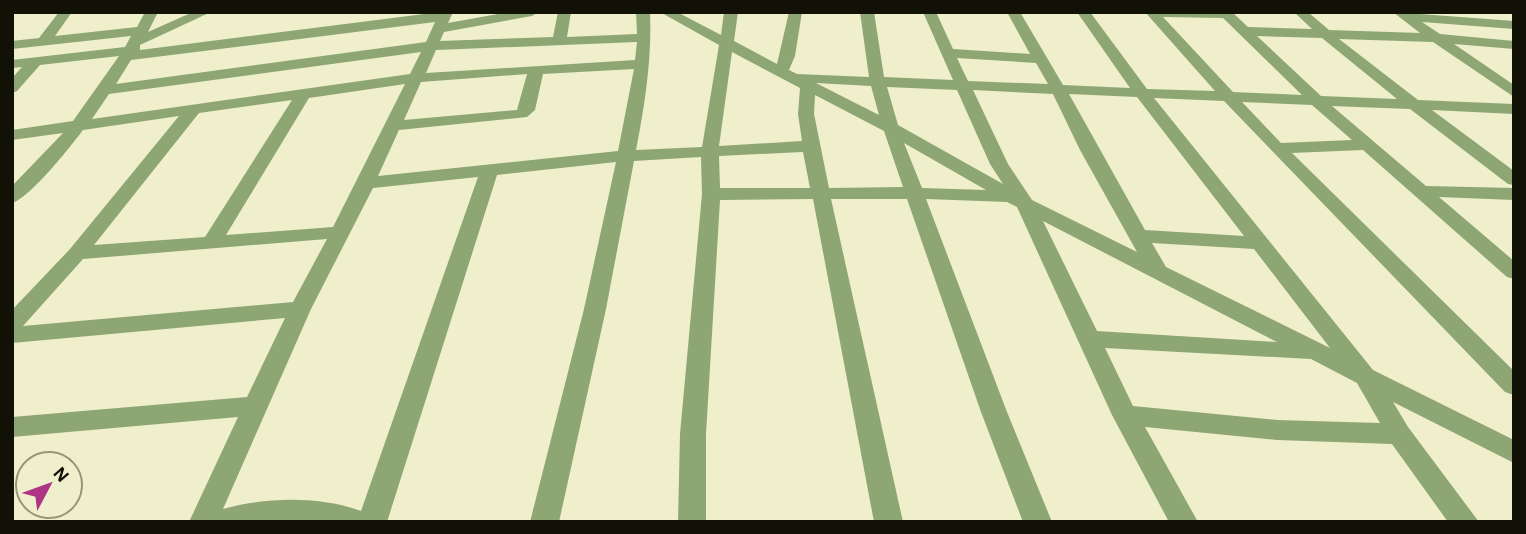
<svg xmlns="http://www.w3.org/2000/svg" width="1526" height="534" viewBox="0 0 1526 534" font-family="'Alegreya Sans',sans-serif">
  <rect width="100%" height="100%" fill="#f0efcc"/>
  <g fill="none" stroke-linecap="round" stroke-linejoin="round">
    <path fill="#8da673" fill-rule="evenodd" d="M 59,12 L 72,12 L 55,36 L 137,27 L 145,12 L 158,12 L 148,32 L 193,12 L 211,12 L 140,45 L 140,50 L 440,12 L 453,12 L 448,23 L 509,12 L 538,12 L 532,16 L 444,32 L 440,41 L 553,37 L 558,12 L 571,12 L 567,37 L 637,34 L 636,12 L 650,12 C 652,59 645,104 636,150 L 702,147 L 719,45 L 660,12 L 677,12 L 721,35 L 724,12 L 738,12 L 734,41 L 777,64 L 789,12 L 802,12 L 795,56 L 789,70 L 797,74 L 869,77 L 860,12 L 874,12 L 884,77 L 953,80 L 923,12 L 936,12 L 953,49 L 1030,54 L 1007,12 L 1020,12 L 1063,85 L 1130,88 L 1077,12 L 1090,12 L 1147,89 L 1215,91 L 1145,12 L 1232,12 L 1248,27 L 1312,29 L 1294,12 L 1308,12 L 1329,30 L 1420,33 L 1393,12 L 1514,21 L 1514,29 L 1422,22 L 1440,34 L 1514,41 L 1514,49 L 1454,44 L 1514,85 L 1514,97 L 1433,42 L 1339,39 L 1418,100 L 1514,104 L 1514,114 L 1432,110 L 1514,171 L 1514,185 L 1508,184 L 1410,109 L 1332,106 L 1426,186 L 1514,188 L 1514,200 L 1439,197 L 1514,261 L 1514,279 L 1507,277 L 1363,150 L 1292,153 L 1514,371 L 1514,395 L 1505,392 L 1224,101 L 1154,98 L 1373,370 L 1514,440 L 1514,463 L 1393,402 L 1408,427 L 1479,522 L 1448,522 L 1392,444 L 1277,440 L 1145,427 L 1198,522 L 1169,522 L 1112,415 L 1017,207 L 1007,202 L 926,199 L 1007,412 L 1052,522 L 1023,522 L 981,412 L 907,199 L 831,199 L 903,522 L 874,522 L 813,199 L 720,200 L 706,434 L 706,522 L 678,522 L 680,434 L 702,194 L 701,157 L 634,161 L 606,309 L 559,522 L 530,522 L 584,309 L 616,162 L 497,175 L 387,522 L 189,522 L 238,417 L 12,437 L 12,417 L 247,397 L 285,318 L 12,343 L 12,310 L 70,249 L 179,116 L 83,130 C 71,146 30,198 12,203 L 12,186 L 63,133 L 12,140 L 12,130 L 73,121 L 119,56 L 40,65 L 17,91 L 12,93 L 12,78 L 22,67 L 12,68 L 12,60 L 125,47 L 131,36 L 12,49 L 12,41 L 39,38 ZM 1163,17 L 1223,18 L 1302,95 L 1233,92 ZM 435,22 L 426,42 L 116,84 L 131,60 ZM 1257,36 L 1322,38 L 1397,99 L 1321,96 ZM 637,42 L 635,60 L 426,73 L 436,50 ZM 421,52 L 410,74 L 92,119 L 109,94 ZM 732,52 L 800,88 L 798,114 L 802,141 L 719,146 ZM 957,58 L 1036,63 L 1048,84 L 968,81 ZM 634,69 L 618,151 L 378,176 L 399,130 L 527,117 L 535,110 L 543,74 ZM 527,74 L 517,110 L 404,120 L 421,82 ZM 816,83 L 871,86 L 879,115 ZM 405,84 L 333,227 L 226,235 L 309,98 ZM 887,87 L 957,90 L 990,164 L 1003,184 L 898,125 ZM 973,90 L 1053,94 L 1080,150 L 1137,252 L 1032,200 L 1008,164 ZM 1069,94 L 1137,97 L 1244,236 L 1145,230 ZM 815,95 L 884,131 L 903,187 L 829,188 L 814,114 ZM 292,100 L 205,237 L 94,245 L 199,113 ZM 1242,102 L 1312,105 L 1352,140 L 1281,143 ZM 904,143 L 986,190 L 922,188 ZM 803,152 L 810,188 L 720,188 L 719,156 ZM 478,177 L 361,511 C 319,496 266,497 223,509 L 311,309 L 373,188 ZM 1043,221 L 1277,342 L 1097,331 ZM 327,239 L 293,302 L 23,326 L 83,259 ZM 1152,243 L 1254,249 L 1330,348 L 1166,267 ZM 1105,348 L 1311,359 L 1357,383 L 1380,423 L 1277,420 L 1133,406 Z"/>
  </g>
  <rect width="1526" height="534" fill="none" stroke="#121106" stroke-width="28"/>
  <g transform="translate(49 485) rotate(49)"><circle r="33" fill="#f0efcc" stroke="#97967d" stroke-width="2"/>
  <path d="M0-5L12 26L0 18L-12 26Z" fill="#ae3486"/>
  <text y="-10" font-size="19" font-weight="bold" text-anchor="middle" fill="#121106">N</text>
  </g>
</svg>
